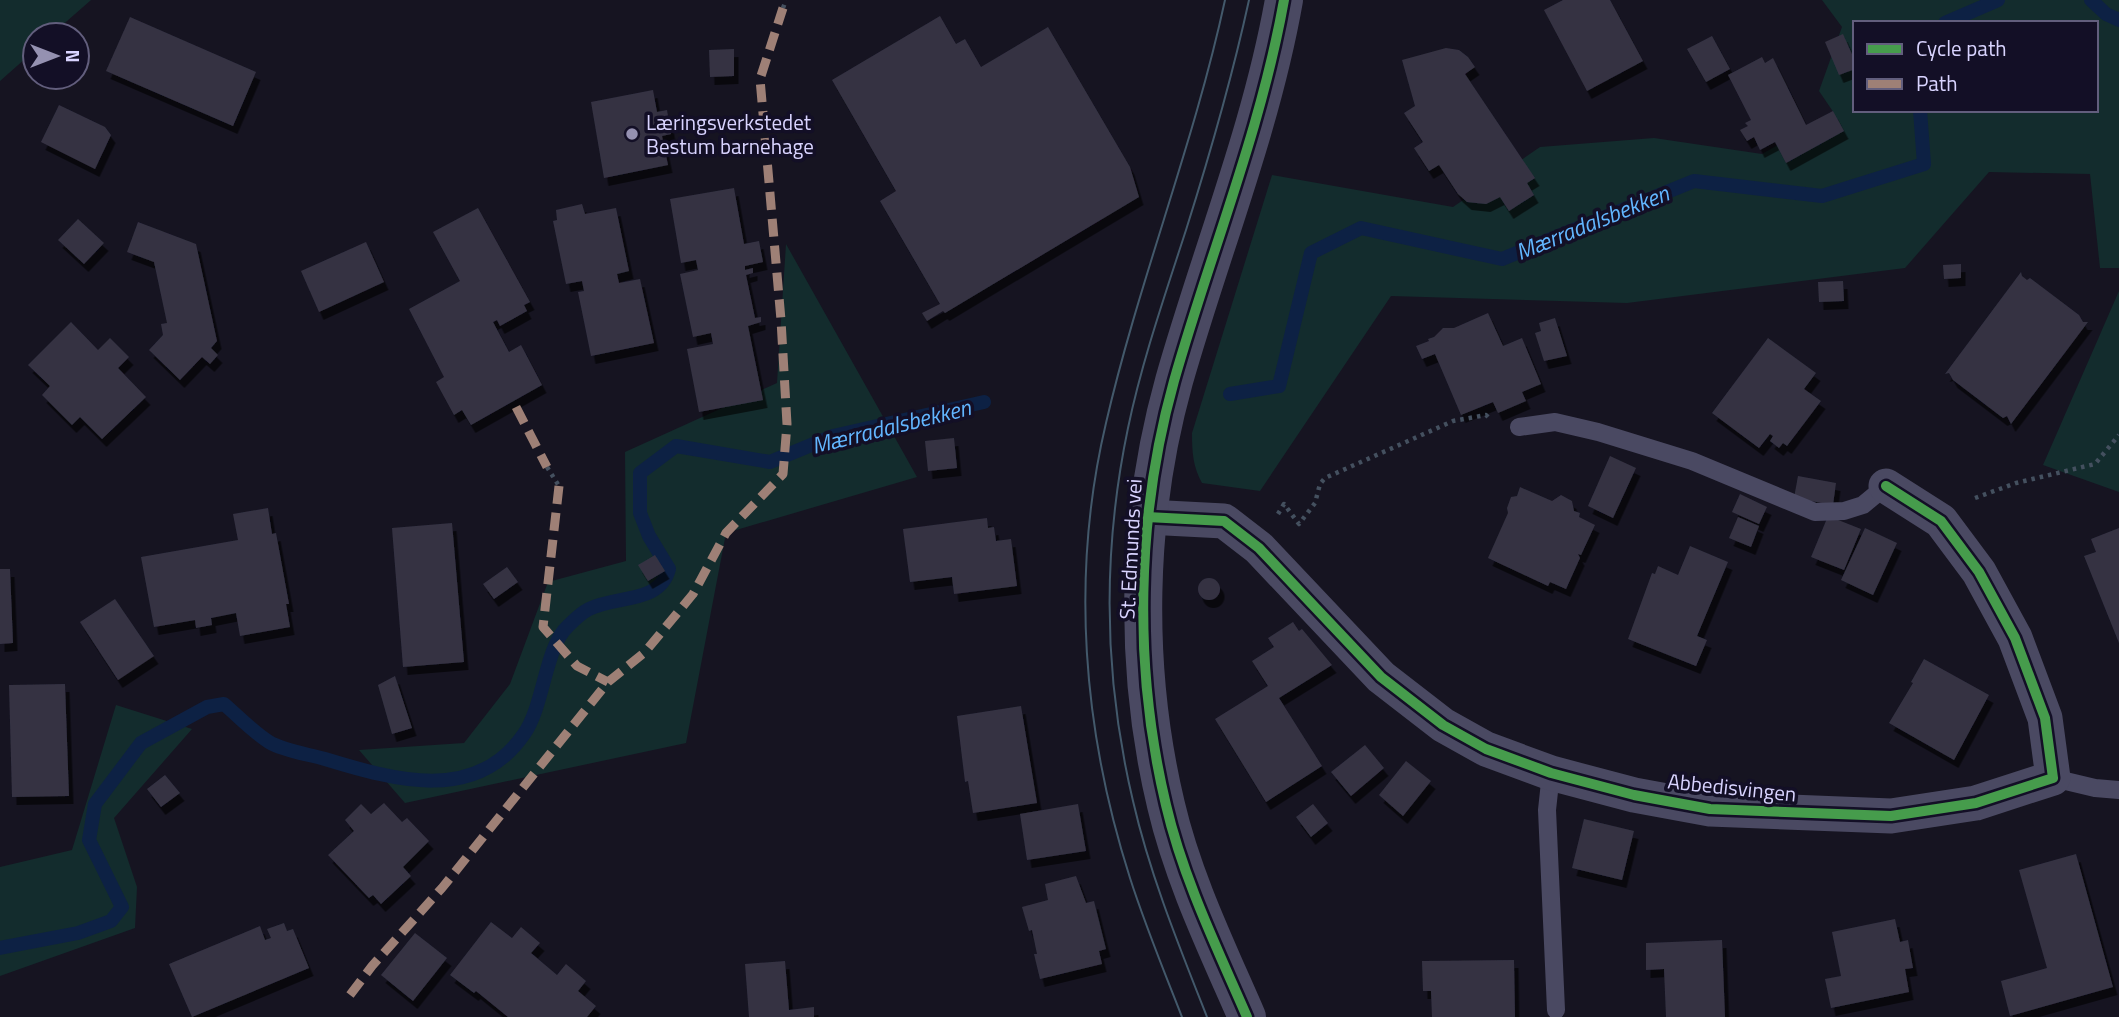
<svg xmlns="http://www.w3.org/2000/svg" width="2119" height="1017" viewBox="0 0 2119 1017" font-family="'Titillium Web',sans-serif">
  <defs>
    <filter id="shadow"><feDropShadow dx="4.5" dy="8" stdDeviation="0" flood-color="#0009"/></filter>
  </defs>
  <rect width="100%" height="100%" fill="#161421"/>
  <g fill="#132c2d" fill-rule="evenodd">
    <polygon points="0,0 91,0 51,35 35,35 35,50 0,81"/>
    <path d="M 1822,0 L 2119,0 L 2119,268 L 2100,268 L 2090,174 L 1989,172 L 1905,268 L 1627,303 L 1391,296 L 1260,491 L 1202,483 C 1193,467 1192,452 1192,433 L 1272,175 L 1453,207 L 1540,147 L 1654,138 L 1762,154 L 1834,113 L 1819,91 L 1842,27 ZM 1855,23 L 2096,23 L 2096,110 L 1855,110 Z"/>
    <polygon points="786,244 917,477 726,533 686,743 405,803 359,750 464,743 510,684 548,582 626,561 625,452 777,383"/>
    <polygon points="2119,291 2119,492 2043,465"/>
    <polygon points="116,705 192,729 114,818 137,887 135,928 0,976 0,867 72,850"/>
  </g>
  <g fill="none" stroke-linecap="round" stroke-linejoin="round">
    <g stroke="#0d2144" stroke-width="14">
      <polyline points="2091,0 2106,14 2119,20"/>
      <polyline points="1945,23 1998,0"/>
      <polyline points="1230,394 1279,386 1311,253 1361,228 1502,259 1694,181 1822,196 1924,164 1920,110"/>
      <path d="M 0,948 L 78,933 L 111,921 L 122,907 L 89,840 L 95,804 L 141,743 L 207,707 L 224,704 C 238,716 253,732 269,742 C 284,751 308,754 325,759 C 394,780 476,804 524,734 C 544,706 545,647 568,626 C 574,620 581,613 589,609 C 616,595 660,604 669,569 L 649,536 L 640,513 L 640,473 L 676,446 L 770,462 L 833,436 L 984,402"/>
    </g>
  </g>
  <g fill="#343243" filter="url(#shadow)">
    <polygon points="1563,0 1610,0 1643,61 1587,91 1544,10"/>
    <polygon points="940,16 956,44 965,39 981,67 1048,27 1130,167 1139,197 945,313 943,311 927,321 922,313 940,304 880,201 896,191 832,80"/>
    <polygon points="130,17 256,72 233,126 106,71"/>
    <polygon points="1843,34 1855,61 1855,69 1839,75 1825,42"/>
    <polygon points="1712,36 1730,69 1706,82 1687,49"/>
    <polygon points="1446,48 1459,50 1468,57 1475,67 1465,74 1535,178 1527,183 1534,195 1509,211 1500,197 1486,204 1467,202 1458,194 1439,165 1429,171 1414,148 1423,142 1404,113 1415,106 1402,60"/>
    <polygon points="734,49 734,76 710,77 709,50"/>
    <polygon points="1762,57 1765,63 1773,58 1806,125 1833,111 1844,131 1786,163 1775,142 1760,150 1754,137 1747,141 1740,130 1748,126 1745,123 1751,120 1728,75"/>
    <polygon points="653,90 657,112 667,110 671,134 662,136 668,165 604,178 591,102"/>
    <polygon points="59,105 105,127 111,135 95,169 41,142"/>
    <polygon points="734,188 744,244 759,241 763,262 745,266 745,270 753,268 753,273 746,275 755,318 761,317 761,322 748,326 763,400 699,412 687,349 713,344 711,333 693,337 680,274 698,270 696,260 681,263 670,199"/>
    <polygon points="582,204 585,214 616,208 629,271 617,274 619,283 640,279 654,343 591,356 578,292 584,291 582,281 566,284 553,221 557,220 556,210"/>
    <polygon points="478,208 530,302 524,305 527,311 500,326 497,320 493,322 509,352 521,345 542,385 471,425 462,410 454,415 436,382 444,377 409,309 460,281 433,232"/>
    <polygon points="78,219 104,243 84,264 58,240"/>
    <polygon points="138,222 196,244 217,341 211,348 218,355 210,364 202,357 180,380 149,350 163,335 161,324 167,323 154,262 127,252"/>
    <polygon points="366,242 384,282 319,312 301,271"/>
    <polygon points="1961,264 1961,278 1944,279 1943,265"/>
    <polygon points="2021,272 2022,276 2027,280 2030,278 2079,315 2083,322 2088,322 2011,424 2007,416 2003,418 1953,380 1949,373 1945,374"/>
    <polygon points="1843,281 1844,301 1819,302 1818,282"/>
    <polygon points="1488,313 1503,346 1522,338 1541,384 1522,392 1526,401 1498,413 1493,402 1461,415 1435,354 1422,359 1416,346 1429,341 1428,339 1434,337 1443,328 1454,328"/>
    <polygon points="1555,318 1567,356 1544,361 1535,333 1541,331 1539,323"/>
    <polygon points="71,322 98,350 110,338 129,357 118,368 146,397 102,439 80,417 72,425 42,395 50,386 28,365"/>
    <polygon points="1768,338 1816,373 1804,389 1821,401 1787,446 1783,443 1779,448 1770,441 1773,436 1770,434 1759,448 1712,413"/>
    <polygon points="954,438 957,468 928,471 925,441"/>
    <polygon points="1610,456 1636,468 1613,518 1588,506"/>
    <polygon points="1798,476 1836,483 1833,505 1794,498"/>
    <polygon points="1520,487 1552,501 1561,495 1572,501 1574,511 1580,513 1579,517 1595,525 1581,555 1578,554 1580,558 1566,589 1550,582 1548,586 1488,558 1508,513 1507,508 1511,497 1517,496"/>
    <polygon points="1740,494 1767,507 1759,524 1732,512"/>
    <polygon points="268,508 272,534 276,533 289,604 286,604 290,627 240,636 236,613 211,618 212,625 196,628 195,620 154,627 141,557 238,540 233,514"/>
    <polygon points="1828,516 1861,529 1844,570 1811,557"/>
    <polygon points="1738,517 1759,526 1751,547 1729,538"/>
    <polygon points="987,518 988,528 994,527 996,541 1011,539 1017,586 954,594 952,577 910,582 903,529"/>
    <polygon points="452,523 464,662 403,667 392,528"/>
    <polygon points="1865,528 1897,543 1873,595 1841,580"/>
    <polygon points="2119,528 2119,643 2084,556 2096,552 2091,539"/>
    <polygon points="1690,546 1728,562 1697,636 1707,640 1696,666 1628,639 1652,573 1655,574 1658,566 1678,575"/>
    <polygon points="655,555 665,571 648,581 638,565"/>
    <polygon points="507,567 518,582 494,599 483,584"/>
    <polygon points="0,569 10,569 13,643 0,644"/>
    <circle cx="1209" cy="589" r="11"/>
    <polygon points="115,599 154,656 118,680 80,622"/>
    <polygon points="1293,622 1299,631 1302,629 1332,665 1279,698 1322,766 1266,802 1215,719 1268,686 1252,661 1274,647 1268,638"/>
    <polygon points="1924,659 1989,695 1954,760 1889,723 1913,683 1911,682"/>
    <polygon points="395,676 412,728 392,734 378,685"/>
    <polygon points="65,684 69,796 12,797 9,685"/>
    <polygon points="1021,706 1037,803 973,813 968,781 965,782 957,716"/>
    <polygon points="1365,745 1384,768 1351,796 1331,772"/>
    <polygon points="1406,761 1431,781 1403,816 1379,795"/>
    <polygon points="165,775 180,793 161,807 147,789"/>
    <polygon points="384,803 402,822 407,818 429,841 403,867 411,876 381,904 373,895 369,898 328,855 354,831 345,820 361,804 371,814"/>
    <polygon points="1078,804 1086,851 1027,860 1020,814"/>
    <polygon points="1313,804 1328,823 1311,837 1296,817"/>
    <polygon points="1584,819 1634,831 1622,880 1572,868"/>
    <polygon points="2076,854 2113,987 2010,1016 2001,981 2047,968 2019,870"/>
    <polygon points="1076,876 1086,903 1094,901 1106,949 1099,951 1102,964 1040,979 1034,954 1037,954 1032,930 1029,931 1022,907 1048,900 1045,884"/>
    <polygon points="1895,919 1900,942 1908,940 1913,968 1905,969 1909,992 1831,1008 1825,979 1841,976 1832,932"/>
    <polygon points="491,922 512,938 521,927 540,943 531,953 557,975 566,964 586,981 578,991 596,1006 587,1017 508,1017 476,991 474,993 450,975"/>
    <polygon points="284,923 287,931 293,929 309,968 192,1017 169,964 260,926 265,940 271,938 267,929"/>
    <polygon points="415,933 447,958 413,1001 381,975"/>
    <polygon points="1722,940 1725,1017 1666,1017 1664,969 1646,970 1646,943"/>
    <polygon points="1514,960 1515,1017 1432,1017 1431,991 1423,991 1422,961"/>
    <polygon points="785,961 789,1010 814,1007 814,1017 749,1017 745,964"/>
  </g>
  <g fill="none" stroke-linecap="round" stroke-linejoin="round">
    <g stroke="#44505f" stroke-width="4.5" stroke-dasharray="3.5 5" stroke-linecap="butt">
      <polyline points="783,8 786,0"/>
      <polyline points="547,467 559,486"/>
      <polyline points="1975,498 2016,483 2095,464 2119,435"/>
      <polyline points="1278,514 1284,504 1299,524 1315,503 1320,484 1325,478 1453,421 1486,415 1490,419"/>
    </g>
    <g stroke="#4a4962" stroke-width="18">
      <polyline points="1519,427 1555,422 1598,432 1692,461 1815,512 1844,511 1863,505 1886,486"/>
      <polyline points="1551,773 1547,810 1556,1010"/>
      <polyline points="2053,778 2095,788 2119,790"/>
    </g>
    <polyline stroke="#4a4962" stroke-width="35" points="1147,517 1224,521 1259,548 1381,677 1443,725 1486,749 1551,773 1634,795 1710,809 1891,816 1976,803 2053,778 2045,718 2015,638 1979,572 1941,521 1886,486"/>
    <path stroke="#4a4962" stroke-width="38" d="M 1247,1017 C 1217,948 1183,878 1166,805 C 1133,667 1136,517 1174,381 C 1210,254 1261,130 1284,0"/>
    <g stroke="#43596b" stroke-width="2">
      <path d="M 1182,1017 C 1164,971 1145,925 1130,878 C 1083,731 1070,575 1106,423 C 1139,280 1194,144 1225,0"/>
      <path d="M 1207,1017 C 1179,946 1150,875 1133,801 C 1104,679 1102,552 1128,428 C 1142,361 1165,295 1186,230 C 1210,154 1232,78 1249,0"/>
    </g>
    <g stroke="#9e8076" stroke-width="9" stroke-dasharray="18 9" stroke-linecap="butt">
      <polyline points="516,407 547,467"/>
      <polyline points="559,486 543,627 577,666 608,682"/>
      <polyline points="350,995 372,966 442,888 608,682 645,652 693,594 726,533 783,474 787,424 781,320 760,79 783,8"/>
    </g>
    <defs>
      <g id="cycleway">
        <polyline points="1147,517 1224,521 1259,548 1381,677 1443,725 1486,749 1551,773 1634,795 1710,809 1891,816 1976,803 2053,778 2045,718 2015,638 1979,572 1941,521 1886,486"/>
        <path d="M 1247,1017 C 1217,948 1183,878 1166,805 C 1133,667 1136,517 1174,381 C 1210,254 1261,130 1284,0"/>
      </g>
    </defs>
    <use href="#cycleway" stroke="#130f26" stroke-width="15"/>
    <use href="#cycleway" stroke="#469c4c" stroke-width="10"/>
  </g>
  <circle fill="#9591b1" stroke="#130f26" stroke-width="2.5" cx="632" cy="134" r="7"/>
  <g text-anchor="middle" dominant-baseline="central" stroke-width="7" stroke-linejoin="round" paint-order="stroke">
    <g font-size="21" fill="#d9d4ff" stroke="#130f26" text-anchor="start">
      <text x="646" y="122">Læringsverkstedet<tspan x="646" dy="24">Bestum barnehage</tspan></text>
    </g>
    <g font-size="21" fill="#d9d4ff" stroke="#130f26">
      <text transform="translate(1130 549) rotate(-87)">St. Edmunds vei</text>
      <text transform="translate(1732 787) rotate(6)">Abbedisvingen</text>
    </g>
    <g font-size="23" font-style="italic" fill="#62b6ff" stroke="#130f26">
      <text transform="translate(1592 222) rotate(-22)">Mærradalsbekken</text>
      <text transform="translate(891 426) rotate(-14)">Mærradalsbekken</text>
    </g>
  </g>
  <rect x="1853" y="21" width="245" height="91" fill="#130f26" stroke="#625e7d" stroke-width="2"/>
  <rect x="1867" y="44" width="35" height="10" fill="#469c4c" stroke="#625e7d" stroke-width="2"/>
  <text x="1916" y="56" font-size="21" fill="#d9d4ff">Cycle path</text>
  <rect x="1867" y="79" width="35" height="10" fill="#9e8076" stroke="#625e7d" stroke-width="2"/>
  <text x="1916" y="91" font-size="21" fill="#d9d4ff">Path</text>
  <g transform="translate(56 56) rotate(90)"><circle r="33" fill="#130f26" stroke="#625e7d" stroke-width="2"/>
  <path d="M0-5L12 26L0 18L-12 26Z" fill="#9591b1"/>
  <text y="-10" font-size="19" font-weight="bold" text-anchor="middle" fill="#d9d4ff">N</text>
  </g>
</svg>
